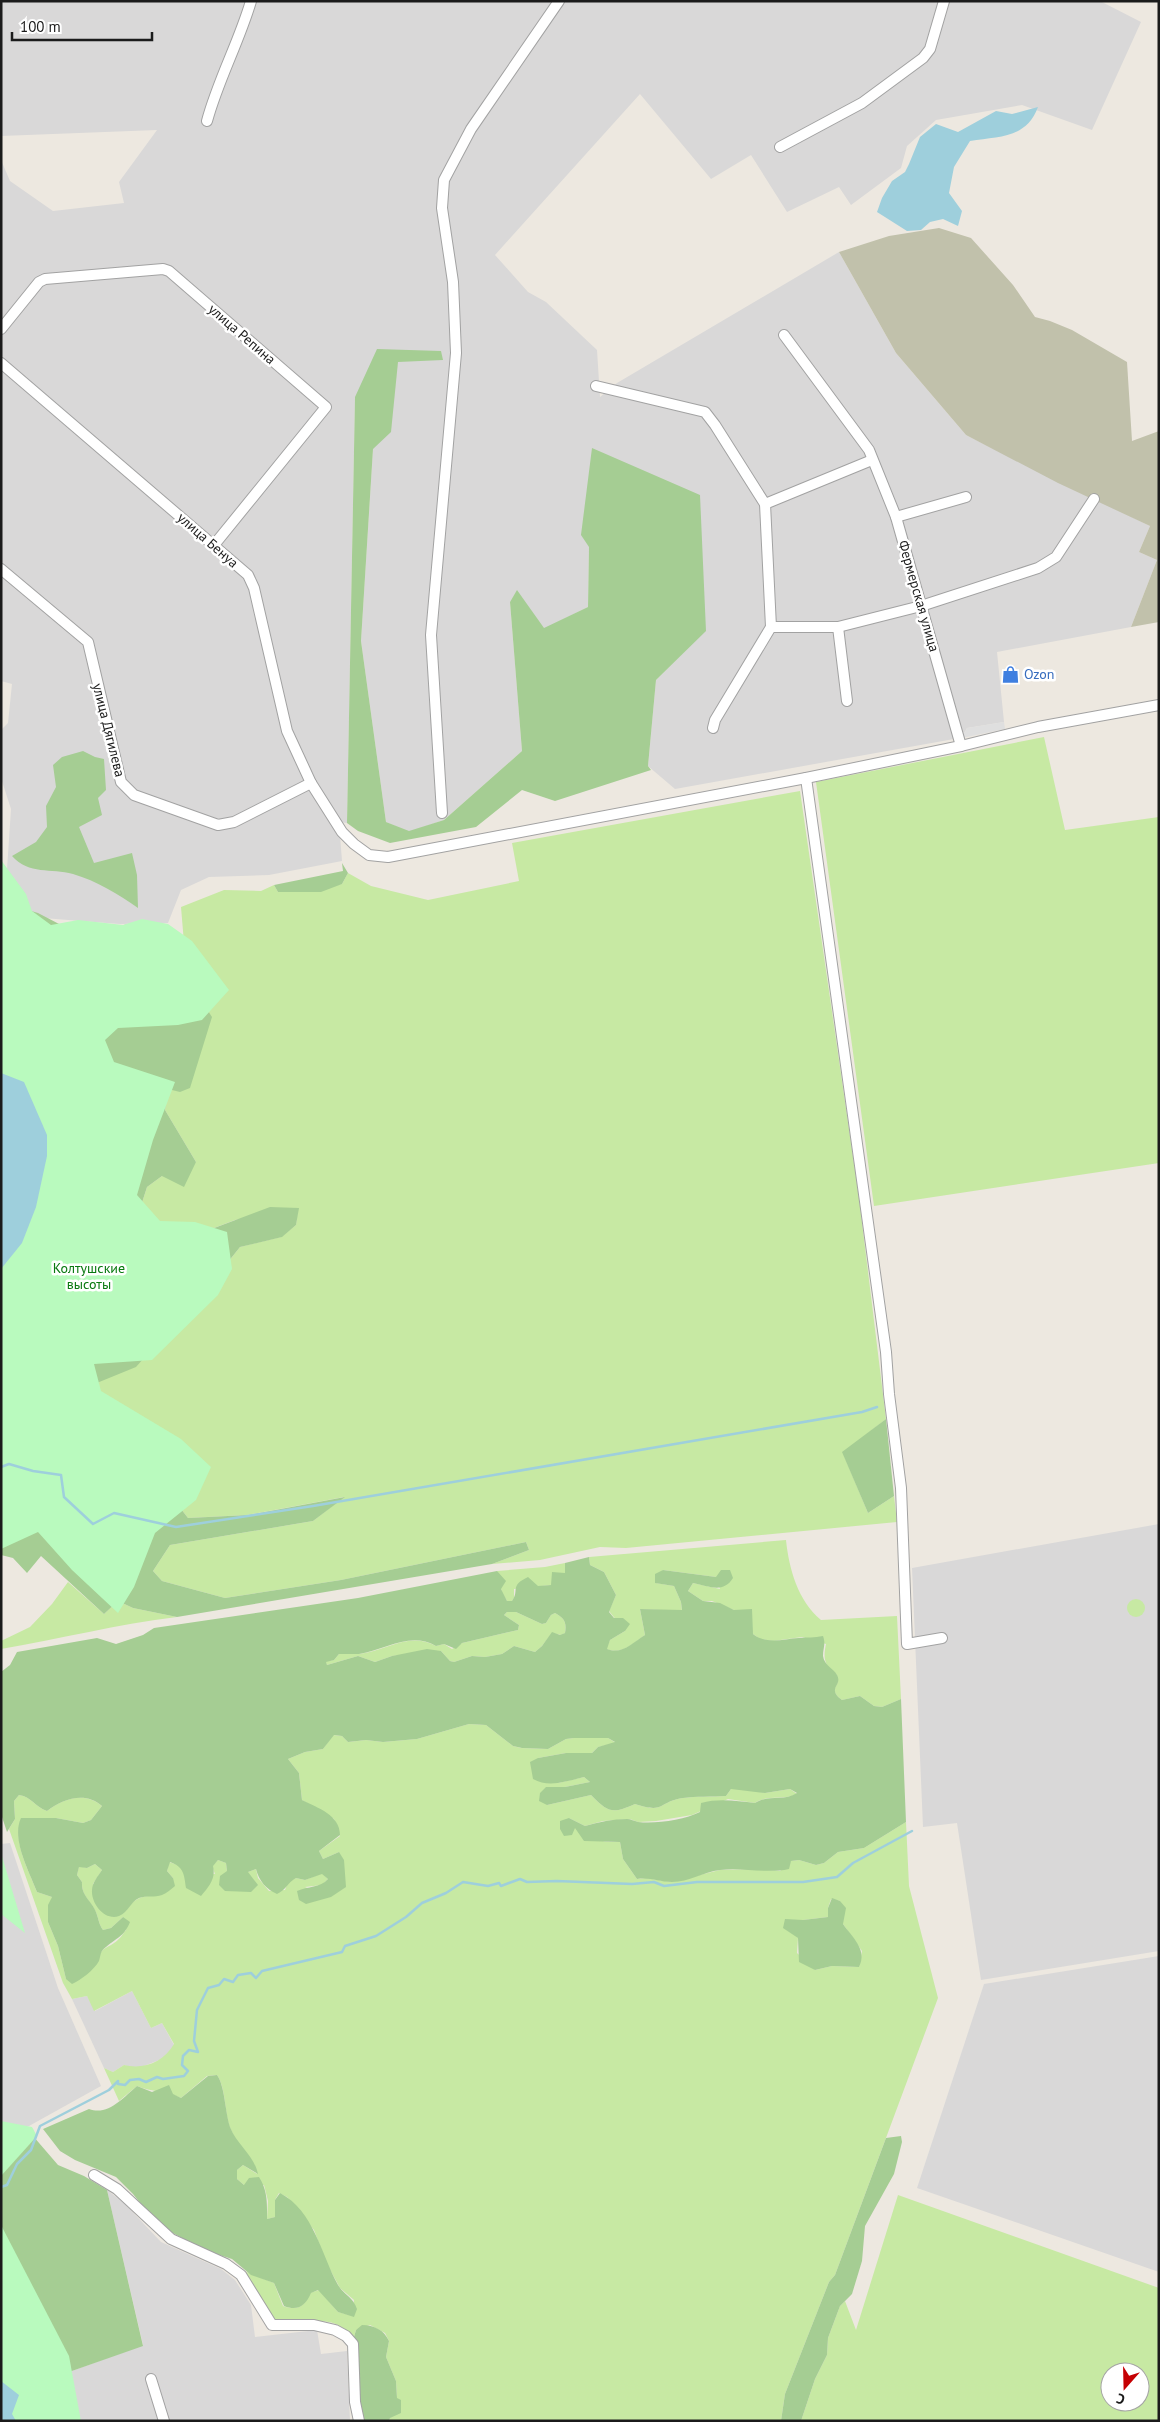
<svg xmlns="http://www.w3.org/2000/svg" width="1160" height="2422" viewBox="0 0 1160 2422" font-family="'PT Sans',sans-serif">
  <rect width="100%" height="100%" fill="#ede8e0"/>
  <g fill="#d9d8d8">
    <polygon points="1,1 1100,1 1141,22 1092,130 1022,105 936,120 907,146 901,168 851,205 839,187 787,212 751,155 711,179 640,94 495,255 528,292 546,302 597,350 600,397 617,383 839,252 896,353 966,435 1150,526 1139,552 1157,560 1131,627 997,652 1004,722 967,728 965,732 956,734 954,739 675,789 648,766 656,680 706,630 589,547 588,607 544,629 517,591 510,602 522,751 444,820 409,832 386,822 361,641 373,449 355,397 347,823 339,822 342,861 269,875 209,877 181,890 168,923 120,924 4,915 11,809 1,778 1,730 8,723 12,684 1,681 1,160 10,181 53,211 124,203 119,182 157,130 1,136"/>
    <polygon points="1159,1524 1159,1951 981,1980 957,1823 923,1827 912,1568"/>
    <polygon points="10,1843 58,1988 101,2086 29,2126 1,2129 1,1844"/>
    <polygon points="1159,1956 1159,2272 917,2188 984,1984"/>
    <polygon points="132,1991 151,2028 162,2023 174,2045 167,2057 136,2069 124,2065 113,2072 104,2068 72,1999 87,1996 95,2011"/>
    <polygon points="107,2190 124,2203 161,2242 221,2269 235,2280 251,2305 255,2337 317,2330 321,2354 347,2351 350,2421 49,2421 69,2372 143,2345"/>
  </g>
  <polygon fill="#c1c1ab" points="939,228 971,238 1013,285 1035,317 1050,321 1072,330 1127,362 1132,441 1159,431 1159,622 1131,627 1157,560 1139,552 1150,526 1058,483 966,435 896,353 839,252 889,236"/>
  <g fill="#c7e9a3" fill-rule="evenodd">
    <polygon points="1044,737 1065,830 1159,817 1159,1163 874,1206 816,782"/>
    <polygon points="800,791 859,1198 886,1419 843,1453 868,1513 894,1496 897,1522 626,1548 600,1547 540,1560 492,1564 529,1550 526,1542 341,1580 225,1598 162,1581 153,1571 170,1545 313,1521 344,1497 247,1515 188,1518 87,1387 100,1380 216,1277 240,1247 281,1237 296,1225 298,1208 235,1220 201,1233 154,1228 139,1212 147,1187 162,1176 196,1162 165,1110 187,979 181,907 224,890 261,891 274,885 278,892 342,884 348,873 371,886 428,900 519,881 512,843"/>
    <path d="M 786,1540 C 789,1569 798,1601 821,1620 L 897,1616 L 901,1699 L 882,1707 L 874,1706 L 860,1696 L 842,1700 C 826,1688 842,1686 837,1676 C 836,1673 834,1672 831,1670 C 823,1662 824,1654 826,1644 L 802,1637 L 773,1641 L 760,1639 L 753,1634 L 743,1611 L 734,1610 L 712,1601 L 703,1601 L 688,1591 L 693,1583 L 720,1589 L 716,1577 L 663,1570 L 656,1583 L 674,1586 L 681,1602 L 682,1611 L 640,1609 L 645,1635 C 632,1644 622,1655 606,1649 L 610,1640 L 625,1631 L 609,1611 L 616,1595 L 604,1572 L 590,1565 L 589,1557 Z"/>
    <polygon points="565,1563 565,1573 551,1585 514,1589 514,1598 512,1601 507,1601 502,1593 497,1571 545,1567"/>
    <path d="M 68,1582 L 104,1614 L 118,1601 L 133,1608 L 177,1617 C 118,1624 60,1639 1,1649 L 1,1641 L 30,1627 L 52,1604 Z"/>
    <circle cx="1136" cy="1608" r="9"/>
    <path d="M 507,1612 L 516,1612 L 542,1624 L 546,1623 L 551,1615 L 555,1613 C 564,1618 567,1622 565,1633 L 561,1635 L 552,1633 L 542,1646 L 535,1652 L 514,1646 L 502,1654 L 485,1657 L 472,1656 L 454,1662 L 450,1661 L 441,1651 L 392,1656 L 375,1662 L 358,1656 L 327,1665 L 325,1661 L 334,1660 L 339,1654 C 346,1654 353,1654 359,1654 C 386,1651 409,1631 436,1646 L 444,1644 L 452,1649 L 462,1643 L 518,1630 L 519,1625 L 504,1615 Z"/>
    <path d="M 469,1724 L 486,1725 L 513,1746 L 521,1748 L 548,1749 L 566,1739 L 574,1738 L 608,1738 L 616,1743 L 598,1747 L 592,1753 L 584,1754 L 566,1753 L 538,1758 L 558,1783 L 584,1777 L 590,1782 L 565,1787 L 546,1787 L 547,1805 L 591,1795 C 609,1813 612,1814 635,1804 C 666,1814 657,1802 683,1798 C 696,1796 711,1797 726,1796 L 731,1789 L 739,1788 L 765,1793 L 790,1789 L 797,1794 C 783,1801 768,1794 755,1803 L 728,1799 L 692,1815 L 656,1821 L 638,1822 L 630,1819 L 603,1821 L 585,1826 L 569,1818 C 582,1837 598,1843 620,1842 L 623,1859 L 637,1879 L 646,1878 L 671,1882 L 720,1870 L 755,1869 L 780,1871 L 791,1861 L 799,1860 L 816,1865 L 824,1863 L 838,1852 L 864,1848 L 906,1822 L 909,1886 L 938,1998 L 835,2275 L 829,2282 L 785,2394 L 781,2421 L 389,2421 L 397,2398 L 396,2381 L 386,2357 L 389,2341 L 385,2333 L 370,2325 L 356,2330 L 354,2337 C 323,2305 297,2334 271,2318 L 244,2271 L 274,2283 L 283,2306 C 297,2311 305,2307 310,2293 L 319,2290 L 338,2312 L 353,2316 L 354,2300 L 340,2288 L 327,2264 L 314,2230 L 287,2197 L 279,2193 L 275,2200 L 275,2217 L 267,2219 L 268,2201 L 264,2185 L 244,2185 L 237,2179 L 237,2170 L 243,2165 L 257,2174 C 248,2158 235,2142 229,2125 C 225,2110 225,2086 217,2075 L 207,2076 L 181,2098 C 167,2091 151,2092 137,2086 L 119,2101 L 104,2068 L 113,2072 L 124,2065 C 143,2070 164,2062 174,2044 L 162,2023 L 151,2028 L 132,1991 L 94,2011 L 87,1996 L 72,1999 L 63,1983 L 9,1829 L 15,1819 L 14,1801 L 19,1795 C 32,1797 35,1807 47,1811 C 63,1799 84,1791 102,1806 L 91,1820 L 83,1823 L 56,1818 L 22,1818 C 11,1839 29,1871 37,1892 L 52,1897 L 48,1922 L 58,1946 L 66,1979 L 98,1962 C 101,1947 104,1950 114,1943 C 119,1940 123,1934 126,1930 L 123,1917 L 111,1928 L 103,1930 C 99,1924 99,1921 97,1915 C 93,1902 81,1897 82,1882 L 77,1875 L 79,1866 L 87,1868 L 95,1864 L 102,1870 L 93,1884 L 113,1917 C 130,1913 125,1907 136,1900 C 143,1895 153,1896 161,1895 L 173,1878 L 167,1871 L 169,1862 L 178,1865 L 184,1871 L 215,1874 L 212,1866 L 218,1860 L 226,1863 L 227,1871 L 248,1872 L 256,1869 L 258,1878 L 269,1891 L 285,1890 L 288,1882 L 296,1878 L 305,1880 L 322,1873 L 328,1879 L 322,1885 L 305,1887 L 331,1897 L 339,1852 L 323,1859 L 319,1851 L 340,1836 L 334,1819 L 302,1800 L 299,1773 L 288,1759 L 305,1752 L 323,1749 L 333,1735 L 342,1736 L 348,1742 L 366,1740 L 383,1742 L 417,1739 ZM 831,1899 L 840,1901 L 843,1924 L 862,1951 L 859,1967 L 832,1966 L 815,1970 L 797,1953 L 798,1938 L 785,1920 L 803,1920 L 828,1917 L 828,1908 Z"/>
    <path d="M 898,2195 L 1159,2288 L 1159,2421 L 801,2421 L 815,2379 L 827,2355 L 828,2338 L 840,2306 L 845,2301 L 856,2330 ZM 1110,2372 L 1140,2372 L 1140,2402 L 1110,2402 Z"/>
  </g>
  <g fill="#a5cd93" fill-rule="evenodd">
    <polygon points="377,349 441,351 443,360 398,362 391,432 373,449 361,641 386,822 409,831 444,820 522,751 510,602 517,590 544,628 588,607 589,547 581,535 592,448 700,495 706,631 656,680 648,766 651,770 555,801 522,790 476,827 390,843 358,831 347,823 355,397"/>
    <path d="M 83,751 L 95,757 L 104,759 L 106,790 L 98,798 L 102,815 L 79,827 L 94,863 L 132,853 L 137,875 L 138,908 C 118,894 97,881 73,874 C 51,868 29,875 12,856 L 36,842 L 47,827 L 46,806 L 56,787 L 53,765 L 62,757 Z"/>
    <polygon points="342,863 348,873 342,884 321,892 278,892 274,885 343,871"/>
    <polygon points="11,905 38,913 61,925 110,928 133,923 187,979 212,1017 190,1088 180,1092 168,1089 165,1110 196,1162 184,1187 162,1176 147,1187 139,1212 154,1228 201,1233 270,1207 299,1208 296,1225 282,1237 240,1247 216,1277 136,1367 87,1387 188,1518 248,1515 345,1497 313,1521 170,1545 153,1571 162,1581 225,1598 341,1580 526,1542 529,1550 492,1564 177,1617 133,1608 118,1601 104,1614 41,1556 27,1573 13,1558 1,1555 1,1269"/>
    <polygon points="886,1419 894,1496 868,1513 842,1452"/>
    <path d="M 589,1557 L 590,1565 L 604,1572 L 616,1595 L 609,1612 L 614,1618 L 623,1618 L 630,1624 L 625,1631 L 610,1640 L 607,1649 C 622,1655 632,1643 645,1635 L 640,1609 L 682,1610 L 681,1602 L 674,1586 L 655,1583 L 655,1574 L 663,1570 L 716,1577 L 721,1570 L 730,1570 L 733,1578 C 723,1594 709,1586 693,1583 L 688,1591 L 703,1601 L 720,1603 L 734,1610 L 752,1609 L 753,1634 C 767,1645 783,1639 799,1638 C 808,1637 814,1638 823,1636 C 826,1644 823,1648 823,1656 C 824,1665 834,1669 837,1675 C 843,1686 826,1688 842,1700 L 860,1696 L 874,1706 L 882,1707 L 901,1699 L 906,1822 L 864,1848 L 838,1852 L 824,1863 L 816,1865 L 799,1860 L 791,1861 L 789,1869 C 767,1874 742,1867 720,1870 C 703,1872 689,1882 672,1882 C 659,1882 650,1877 637,1879 L 623,1859 L 620,1842 L 584,1841 L 575,1828 L 572,1835 L 564,1836 L 560,1829 L 560,1821 L 569,1818 L 585,1826 C 599,1822 613,1819 627,1819 C 631,1819 634,1821 638,1822 C 656,1824 684,1820 700,1812 L 701,1803 C 719,1798 737,1801 755,1803 C 768,1794 783,1802 797,1793 L 790,1789 L 765,1793 L 731,1789 L 726,1796 C 711,1797 696,1796 683,1798 C 657,1802 666,1814 635,1804 C 612,1814 609,1813 591,1795 L 547,1805 L 539,1801 L 540,1793 L 546,1787 L 565,1787 L 590,1782 L 584,1777 C 567,1781 549,1788 533,1779 L 530,1762 L 538,1758 L 566,1753 L 592,1753 L 598,1747 L 615,1742 L 608,1738 L 574,1738 L 566,1739 L 548,1749 L 522,1748 L 513,1746 L 486,1725 L 469,1724 L 417,1739 L 383,1742 L 366,1740 L 348,1742 L 342,1736 L 334,1735 L 323,1749 L 305,1752 L 288,1759 L 299,1773 L 302,1800 C 318,1808 340,1815 340,1835 L 319,1851 L 323,1859 L 339,1852 L 344,1860 L 346,1887 L 331,1897 L 306,1904 L 299,1900 L 297,1891 C 308,1886 320,1888 328,1879 L 322,1874 L 305,1880 L 296,1878 C 287,1883 286,1890 277,1894 C 266,1889 259,1881 256,1869 L 248,1872 L 258,1885 L 251,1892 L 225,1891 L 219,1885 L 220,1876 L 227,1871 L 226,1863 L 218,1860 L 213,1866 C 216,1879 209,1886 201,1896 L 186,1888 C 184,1874 184,1867 170,1862 L 167,1871 L 173,1878 L 175,1886 C 171,1889 167,1893 162,1895 C 155,1898 146,1895 139,1898 C 130,1902 129,1912 119,1916 C 105,1921 91,1904 92,1890 C 92,1883 98,1876 102,1870 L 95,1864 L 87,1868 L 79,1867 L 77,1875 L 82,1882 C 81,1897 93,1901 97,1915 C 99,1921 99,1924 103,1930 L 111,1928 L 123,1917 L 130,1922 C 124,1937 116,1938 106,1947 C 100,1951 101,1955 99,1961 C 94,1970 81,1980 72,1984 L 66,1979 L 58,1946 L 48,1922 L 48,1905 L 52,1897 L 37,1892 C 29,1871 11,1839 21,1818 L 56,1818 L 83,1823 L 91,1820 L 102,1806 C 85,1791 63,1799 47,1811 C 35,1807 32,1797 19,1795 L 14,1801 L 15,1819 L 7,1832 L 1,1814 L 1,1672 L 10,1665 L 17,1652 L 97,1638 L 116,1644 L 143,1635 L 154,1628 L 358,1598 L 497,1571 L 506,1581 L 501,1589 L 507,1601 L 512,1601 C 520,1590 509,1586 528,1577 L 538,1586 L 551,1585 L 552,1572 L 565,1573 L 565,1563 ZM 507,1612 L 516,1612 L 542,1624 L 546,1623 L 551,1615 L 555,1613 C 564,1618 567,1622 565,1633 L 560,1635 L 552,1632 L 542,1646 L 535,1652 L 514,1646 L 502,1654 L 485,1657 L 472,1656 L 454,1662 L 450,1661 L 441,1651 L 427,1649 L 392,1656 L 375,1662 L 358,1656 L 327,1665 L 326,1662 L 334,1660 L 339,1654 C 346,1654 353,1654 359,1654 C 386,1650 410,1631 436,1646 L 444,1644 L 456,1649 L 462,1643 L 518,1630 L 519,1625 L 504,1615 Z"/>
    <path d="M 832,1898 L 840,1901 L 846,1908 L 843,1924 C 852,1937 868,1950 859,1967 L 832,1966 L 815,1970 L 799,1962 L 798,1938 L 783,1928 L 785,1919 L 803,1920 L 828,1917 L 828,1908 Z"/>
    <path d="M 217,2075 C 225,2086 225,2112 230,2127 C 237,2145 254,2155 258,2174 L 243,2165 L 237,2170 L 237,2179 L 244,2185 L 249,2178 L 259,2177 C 268,2191 267,2204 267,2219 L 275,2217 L 275,2200 L 280,2193 C 314,2211 321,2254 338,2285 C 344,2295 353,2297 357,2309 L 354,2317 L 338,2312 L 318,2290 L 311,2293 C 305,2307 297,2311 284,2306 L 274,2283 L 251,2275 L 232,2259 L 207,2251 L 169,2231 L 149,2214 L 133,2194 L 116,2177 L 75,2160 L 60,2151 L 43,2129 L 89,2109 C 108,2116 123,2098 137,2086 L 152,2092 L 169,2085 L 173,2094 L 181,2098 L 208,2076 Z"/>
    <polygon points="27,2129 58,2165 84,2176 107,2190 143,2346 69,2372 1,2381 1,2132"/>
    <polygon points="901,2136 902,2142 894,2174 865,2226 862,2261 852,2294 840,2306 828,2338 827,2355 815,2379 801,2421 781,2421 785,2394 829,2282 835,2275 886,2138"/>
    <path d="M 362,2325 C 374,2325 384,2330 389,2341 L 386,2357 L 396,2381 L 397,2398 L 401,2400 L 401,2413 L 390,2418 L 389,2421 L 361,2421 L 356,2341 L 354,2337 L 356,2330 Z"/>
  </g>
  <g fill="#b9fabe">
    <polygon points="1,860 26,894 32,911 51,925 78,920 123,925 142,919 168,924 192,941 229,990 202,1020 178,1025 118,1028 105,1040 114,1062 175,1082 153,1140 137,1195 160,1221 195,1222 227,1232 232,1269 218,1295 152,1360 94,1364 101,1391 181,1439 211,1467 196,1500 155,1533 134,1587 118,1613 72,1570 38,1532 1,1549"/>
    <polygon points="1,1853 25,1933 1,1914"/>
    <polygon points="1,2121 32,2127 37,2136 1,2176"/>
    <polygon points="1,2225 69,2356 81,2421 1,2421"/>
  </g>
  <polygon fill="#dfdfdf" points="1004,722 1005,729 962,738 961,733 965,732 967,728"/>
  <g fill="#9ecfdc">
    <path d="M 1038,107 C 1026,139 999,136 970,141 L 954,167 L 949,193 L 962,211 L 958,226 L 943,219 L 930,222 L 921,230 L 907,231 L 877,212 L 882,198 L 892,181 L 905,172 L 909,164 L 920,137 L 936,124 L 958,132 L 996,111 L 1012,114 Z"/>
    <polygon points="1,1073 24,1082 47,1135 47,1156 36,1207 22,1243 1,1269"/>
    <polygon points="1,2381 19,2395 12,2414 16,2421 1,2421"/>
  </g>
  <g fill="none" stroke-linecap="round" stroke-linejoin="round">
    <g stroke="#9ecfdc" stroke-width="2.5">
      <polyline points="1,1467 9,1464 33,1471 61,1475 64,1497 93,1524 114,1513 176,1527 313,1506 862,1412 877,1407"/>
      <polyline points="1,2187 7,2185 17,2164 31,2150 40,2126 109,2090 118,2081 118,2084 125,2085 130,2080 139,2079 146,2082 157,2077 163,2079 184,2076 188,2071 182,2065 183,2056 189,2050 198,2052 194,2041 197,2010 208,1988 219,1985 224,1979 233,1982 238,1975 251,1973 256,1978 262,1971 342,1952 345,1946 376,1936 406,1917 422,1903 446,1893 463,1882 488,1886 499,1883 501,1886 520,1879 527,1882 557,1881 632,1884 654,1882 664,1886 697,1882 803,1882 837,1877 853,1863 912,1831"/>
    </g>
    <defs>
      <g id="minor">
        <path d="M 207,121 C 218,80 239,42 251,1"/>
        <polyline points="780,147 862,103 923,58 930,49 944,1"/>
        <polyline points="1,329 39,282 45,279 163,269 169,271 326,407 214,545"/>
        <polyline points="784,335 869,450 896,517 961,746"/>
        <polyline points="1,363 248,575 254,588 287,731 311,783 342,832 354,844 369,855 388,857 806,778 961,746 1038,727 1159,705"/>
        <polyline points="596,386 705,412 715,425 765,504 771,627"/>
        <polyline points="765,504 872,460"/>
        <polyline points="896,517 966,497"/>
        <polyline points="1,569 88,642 121,782 134,795 218,825 234,822 311,783"/>
        <polyline points="771,627 838,627 921,606 1038,568 1056,557 1094,499"/>
        <polyline points="838,627 847,701"/>
        <polyline points="713,728 715,720 771,627"/>
        <polyline points="806,778 886,1352 889,1394 901,1488 907,1644 942,1638"/>
        <polyline points="442,813 431,635 456,353 453,282 442,208 444,180 471,129 559,1"/>
        <polyline points="94,2175 117,2189 171,2239 226,2264 241,2275 272,2325 314,2325 335,2330 346,2336 353,2344 355,2402 359,2421"/>
        <polyline points="151,2379 164,2421"/>
      </g>
    </defs>
    <use href="#minor" stroke="#a2a2a2" stroke-width="12"/>
    <use href="#minor" stroke="#fff" stroke-width="10"/>
  </g>
  <defs>
    <symbol id="shop-bare" viewBox="-9 -9 18 18"><path d="M-5-2.5h2.3a2.7 3.5 0 0 1 5.4 0H5L5.5 6h-11ZM-1.5-2.5h3a1.5 2.3 0 0 0-3 0Z" fill="#3f7fe0" stroke="#fff" stroke-width="2.5" paint-order="stroke"/></symbol>
  </defs>
  <g fill-rule="evenodd">
    <use href="#shop-bare" x="998" y="662" width="25" height="25"/>
  </g>
  <g text-anchor="middle" dominant-baseline="central" stroke-width="5" stroke-linejoin="round" paint-order="stroke">
    <g font-size="14" fill="#1b1b1b" stroke="#fff">
      <text transform="translate(242 334) rotate(41)">улица Репина</text>
      <text transform="translate(208 540) rotate(41)">улица Бенуа</text>
      <text transform="translate(919 596) rotate(74)">Фермерская улица</text>
      <text transform="translate(109 730) rotate(76)">улица Дягилева</text>
    </g>
    <g font-size="14" fill="#366cbe" stroke="#fff" text-anchor="start">
      <text x="1024" y="674">Ozon</text>
    </g>
    <g font-size="14" fill="#097910" stroke="#fff">
      <text x="89" y="1268">Колтушские<tspan x="89" dy="16">высоты</tspan></text>
    </g>
  </g>
  <rect width="1160" height="2422" fill="none" stroke="#1b1b1b" stroke-width="5"/>
  <g transform="translate(1125 2387) rotate(200)"><circle r="24" fill="#ffffff" stroke="#a4a4a4"/>
  <path d="M0-4L9 19L0 12L-9 19Z" fill="#c50003"/>
  <text y="-8" font-size="14" font-weight="bold" text-anchor="middle" fill="#1b1b1b">С</text>
  </g>
  <path d="M12 32v8h140v-8" fill="none" stroke="#1b1b1b" stroke-width="2.5"/>
  <text x="20" y="32" font-size="15" fill="#1b1b1b" stroke="#ffffff" stroke-width="4" paint-order="stroke">100 m</text>
</svg>
